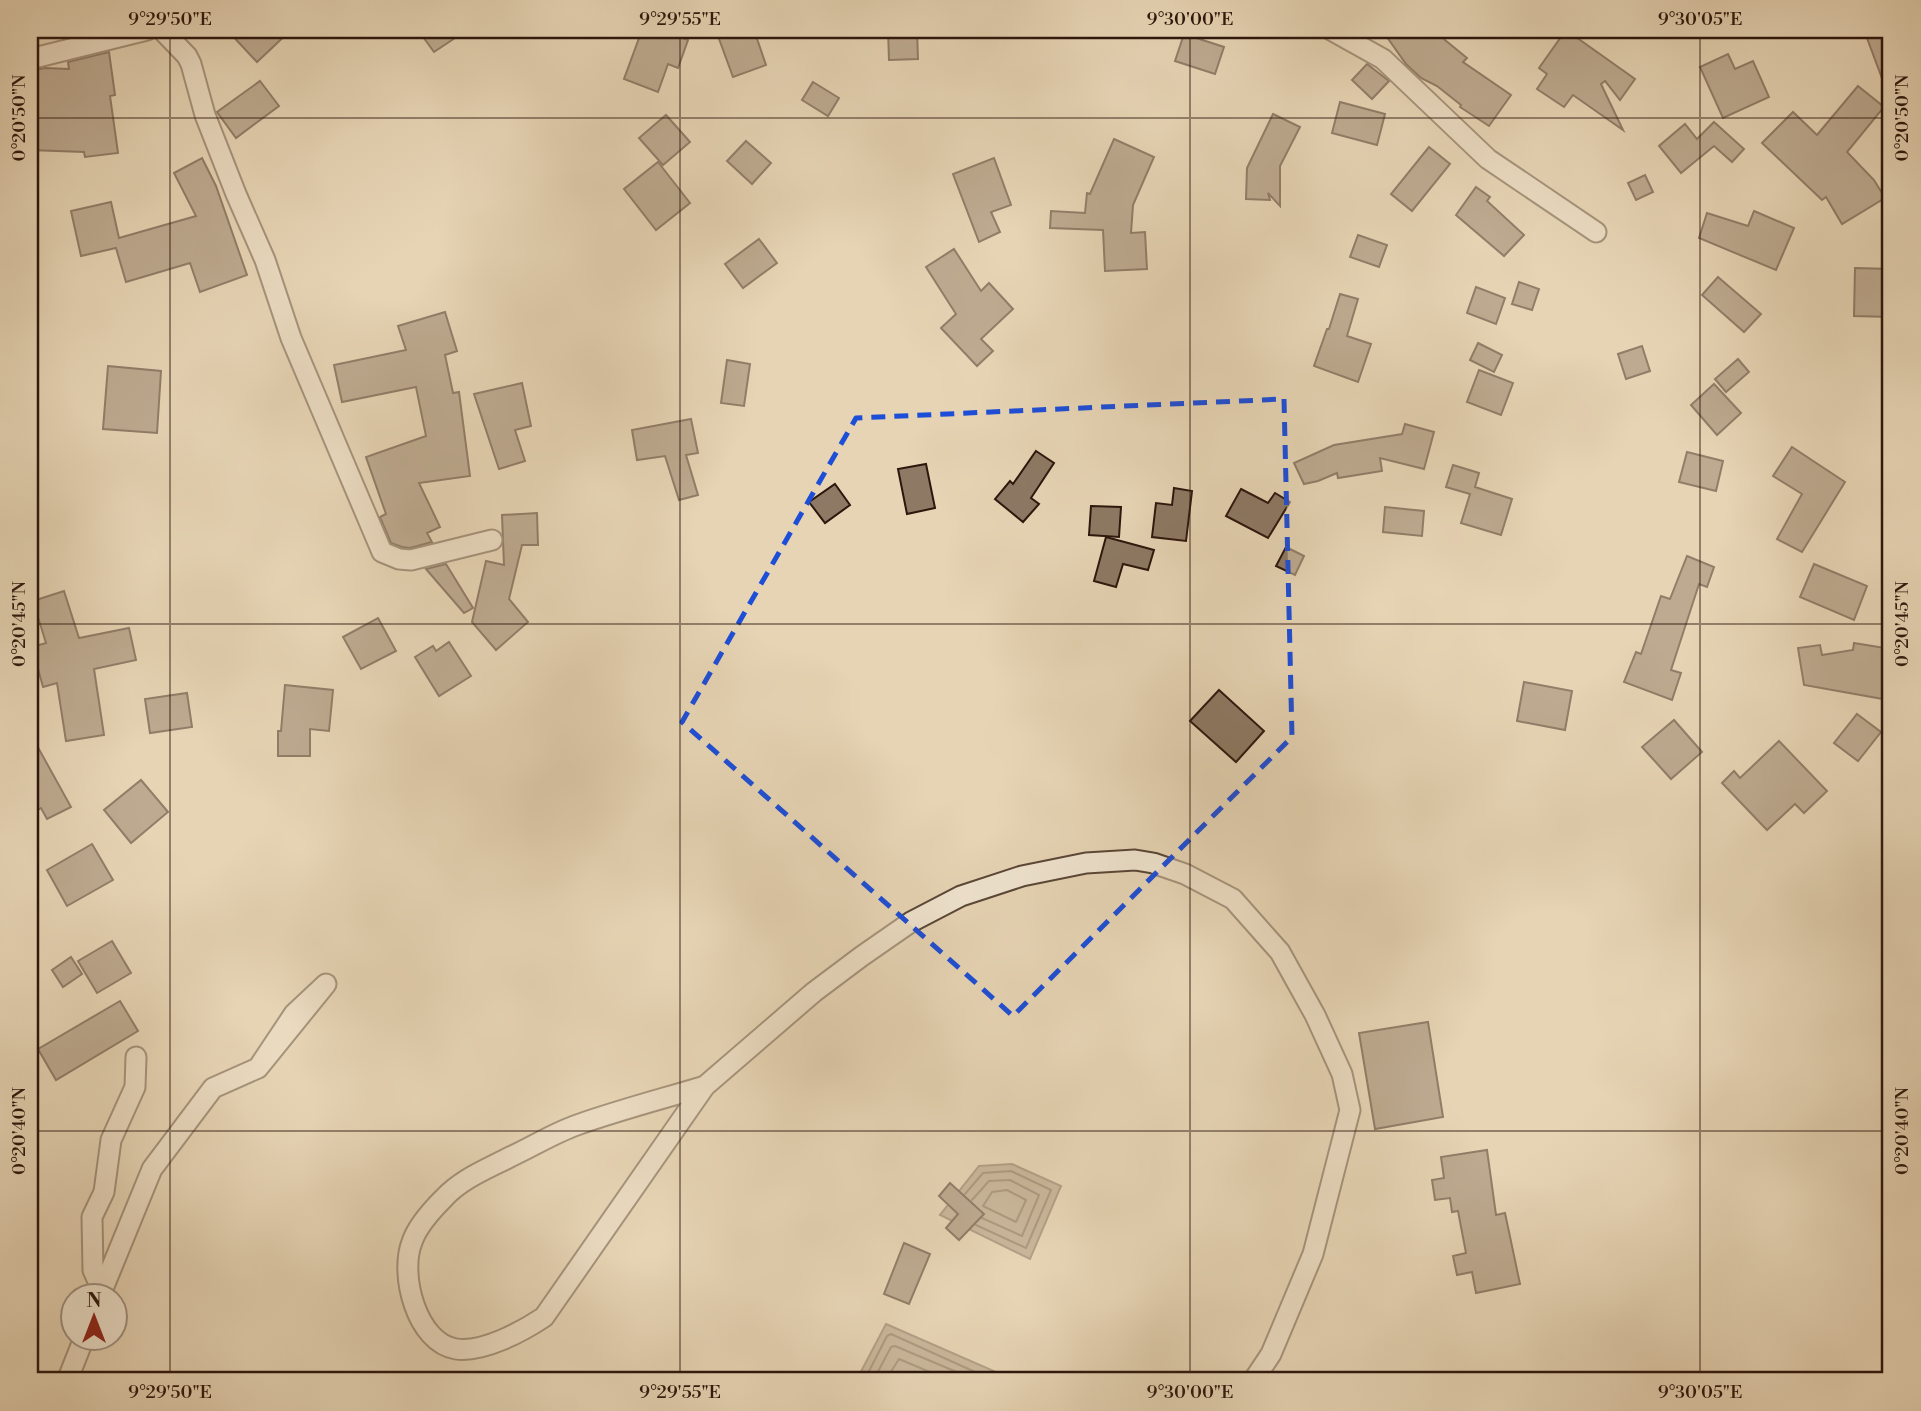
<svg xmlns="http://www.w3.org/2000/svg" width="1921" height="1411" viewBox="0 0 1921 1411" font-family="'Libre Bodoni',serif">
  <rect width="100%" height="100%" fill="#e6d4b4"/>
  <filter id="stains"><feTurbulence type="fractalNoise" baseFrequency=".00286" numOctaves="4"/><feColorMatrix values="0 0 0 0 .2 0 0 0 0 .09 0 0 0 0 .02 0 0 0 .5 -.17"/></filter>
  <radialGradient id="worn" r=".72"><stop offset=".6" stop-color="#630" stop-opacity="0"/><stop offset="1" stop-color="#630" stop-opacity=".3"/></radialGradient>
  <g fill="#a7937b" stroke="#76614f" stroke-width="2">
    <polygon points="1012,1164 1061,1186 1030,1259 940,1215 979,1166"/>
    <polygon points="886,1324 1003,1375 1002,1381 856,1381"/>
  </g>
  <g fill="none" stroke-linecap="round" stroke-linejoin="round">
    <g stroke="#6a5444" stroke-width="2">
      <polygon points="1007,1190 1026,1200 1016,1222 983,1206 992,1192"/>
      <polyline points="965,1194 983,1173 1011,1171 1051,1190 1026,1248 976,1225"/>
      <polyline points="972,1200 989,1181 1010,1180 1039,1195 1022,1236 982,1218"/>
      <polyline points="864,1381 887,1336 891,1334 995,1381"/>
      <polyline points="873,1381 891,1347 895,1346 978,1381"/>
      <polyline points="885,1381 899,1359 951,1381"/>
    </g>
  </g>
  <g fill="#8d7964" stroke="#2c160d" stroke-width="2">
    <polygon points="227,30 291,30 257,62"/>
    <polygon points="418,30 467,30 434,52"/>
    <polygon points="642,30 661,30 688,40 678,68 668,64 658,92 624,79"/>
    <polygon points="736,30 754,30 766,65 733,77 718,36"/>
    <polygon points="888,30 917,30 918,59 889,60"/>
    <polygon points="1382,30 1438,30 1445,40 1467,58 1463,62 1511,95 1489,126 1460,107 1461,105 1437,86 1421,78 1406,64"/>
    <polygon points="1566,30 1635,79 1620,100 1605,81 1601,84 1623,130 1573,95 1564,107 1537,89 1547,74 1539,68"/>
    <polygon points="1864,30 1891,30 1891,96 1889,97"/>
    <polygon points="1184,34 1224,47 1215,74 1175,61"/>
    <polygon points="109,52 115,95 110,96 118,153 85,157 84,152 30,150 30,71 45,68 69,69 68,62"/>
    <polygon points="1728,54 1735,69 1753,61 1769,97 1723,118 1700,67"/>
    <polygon points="1367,64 1389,81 1372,99 1352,80"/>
    <polygon points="260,81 279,106 236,138 217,112"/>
    <polygon points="813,82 839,98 828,116 802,100"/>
    <polygon points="1858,86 1884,107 1847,152 1874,180 1885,198 1842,224 1826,197 1822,200 1762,143 1793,112 1817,135"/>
    <polygon points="1340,102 1385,114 1377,145 1332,133"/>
    <polygon points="1273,114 1300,127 1280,166 1280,206 1268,193 1270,200 1246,199 1247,168"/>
    <polygon points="666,115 690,142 663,165 639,138"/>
    <polygon points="1714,122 1744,149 1732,162 1714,146 1681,173 1659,146 1685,124 1697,139"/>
    <polygon points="1114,139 1154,157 1133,205 1131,233 1145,232 1147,269 1105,271 1103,230 1050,228 1051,211 1085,213 1087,193 1090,194"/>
    <polygon points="746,141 771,163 752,184 727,161"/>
    <polygon points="1429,147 1450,164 1412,211 1391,194"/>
    <polygon points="202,158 216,186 247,275 200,292 190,263 126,282 116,248 81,256 71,211 111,202 119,238 196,216 174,173"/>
    <polygon points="994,158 1011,205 991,212 1000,232 979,242 953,174"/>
    <polygon points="658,162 690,203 656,230 624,189"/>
    <polygon points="1645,175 1653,192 1636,200 1628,183"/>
    <polygon points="1476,187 1490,197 1487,201 1524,235 1504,256 1456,215"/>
    <polygon points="1754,211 1794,228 1776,270 1699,238 1707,213 1748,226"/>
    <polygon points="1358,235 1387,245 1379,267 1350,257"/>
    <polygon points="759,239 777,263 743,288 725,264"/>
    <polygon points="954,249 981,291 989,283 1013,309 981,339 993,351 977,366 941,328 956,314 926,267"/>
    <polygon points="1855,268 1891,269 1890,317 1854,316"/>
    <polygon points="1718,277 1761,314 1744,332 1702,295"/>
    <polygon points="1519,282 1539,289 1532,310 1512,304"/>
    <polygon points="1476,287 1505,298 1496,324 1467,313"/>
    <polygon points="1340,294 1358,299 1347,336 1371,344 1358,382 1314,366 1327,329 1329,329"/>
    <polygon points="445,312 457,351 445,355 453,393 459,392 470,476 419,483 440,527 427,533 432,542 410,548 402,547 391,543 380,517 386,514 366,457 426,436 416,387 342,402 334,365 406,350 398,326"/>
    <polygon points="1478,343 1502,355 1494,372 1470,360"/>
    <polygon points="1642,346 1650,371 1626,379 1618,354"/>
    <polygon points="1738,359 1749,372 1726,392 1715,379"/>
    <polygon points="727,360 750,364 744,406 721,403"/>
    <polygon points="108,366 161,371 157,433 103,429"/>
    <polygon points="1479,370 1513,383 1501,415 1467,402"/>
    <polygon points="522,383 531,426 515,430 525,461 499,469 474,394"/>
    <polygon points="1714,384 1741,413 1717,435 1691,405"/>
    <polygon points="691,419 698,453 686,455 698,495 679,500 665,456 637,460 632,430"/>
    <polygon points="1405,424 1434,432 1424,469 1380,458 1382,471 1338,478 1337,473 1318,481 1304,484 1294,463 1334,445 1402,434"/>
    <polygon points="1792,447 1845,482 1802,552 1777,539 1802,494 1773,476"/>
    <polygon points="1036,451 1054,463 1031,498 1039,504 1023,522 995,499 1010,481 1013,484"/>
    <polygon points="1687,452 1723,461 1716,491 1679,482"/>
    <polygon points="926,464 935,508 907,514 898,469"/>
    <polygon points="1453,465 1479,473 1475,487 1512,499 1501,535 1461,523 1470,494 1446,487"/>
    <polygon points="835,484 850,505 825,523 809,502"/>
    <polygon points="1174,488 1192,491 1186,541 1152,537 1156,503 1172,505"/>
    <polygon points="1241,489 1268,503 1275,493 1290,502 1268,538 1226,516"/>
    <polygon points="1091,506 1121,507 1119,537 1089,535"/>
    <polygon points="1385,507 1424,511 1422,536 1383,532"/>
    <polygon points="537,513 538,545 522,545 509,599 528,622 496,650 472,622 486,561 504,565 502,515"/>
    <polygon points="1106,537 1154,550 1148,570 1123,564 1116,587 1094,581"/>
    <polygon points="1286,547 1304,556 1295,575 1276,566"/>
    <polygon points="1687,556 1714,567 1707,587 1699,584 1671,670 1681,673 1672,700 1624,682 1636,652 1641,654 1661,596 1670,599"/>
    <polygon points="446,564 473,608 464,613 426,569"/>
    <polygon points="1814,564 1867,586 1854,620 1800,597"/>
    <polygon points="64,591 79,638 129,628 136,660 94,669 104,735 66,741 57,683 43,687 32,647 46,643 33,601"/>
    <polygon points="378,618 396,651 361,669 343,637"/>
    <polygon points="449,642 471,676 439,696 415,657 433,646 436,651"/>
    <polygon points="1854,643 1891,649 1883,699 1804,685 1798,648 1820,645 1822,655 1853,650"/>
    <polygon points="1524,682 1572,691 1565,730 1517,721"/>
    <polygon points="285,685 333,690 329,731 310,729 310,756 278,756 278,731 281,731"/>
    <polygon points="1219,690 1264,731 1236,762 1190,721"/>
    <polygon points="187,693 192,727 150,733 145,699"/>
    <polygon points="1857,714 1881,732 1858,761 1834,743"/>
    <polygon points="1674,720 1702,752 1671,779 1642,747"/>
    <polygon points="30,733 71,807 47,819 41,808 30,814"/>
    <polygon points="1779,741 1827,791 1804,813 1795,804 1767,830 1722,783 1734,771 1740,778"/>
    <polygon points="141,780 168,812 131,843 104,810"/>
    <polygon points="92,844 113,880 67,906 47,870"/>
    <polygon points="112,941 131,973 97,993 78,961"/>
    <polygon points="71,957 82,974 63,987 52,970"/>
    <polygon points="120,1001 138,1031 56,1080 38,1049"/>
    <polygon points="1428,1022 1443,1117 1375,1129 1359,1033"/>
    <polygon points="1487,1150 1496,1215 1505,1213 1520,1284 1476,1293 1472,1272 1457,1275 1453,1256 1466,1253 1458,1211 1452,1212 1450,1198 1435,1200 1432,1180 1444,1178 1441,1157"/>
    <polygon points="950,1183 984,1214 959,1240 946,1228 958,1214 939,1196"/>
    <polygon points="904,1243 930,1254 909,1304 884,1294"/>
  </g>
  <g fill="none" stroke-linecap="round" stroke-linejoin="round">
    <defs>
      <g id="minor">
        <polyline points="162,30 187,56 191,64 205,115 236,194 265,260 291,338 382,552 399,559 411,560 492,540"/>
        <polyline points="1331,30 1383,59 1488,159 1596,232"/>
        <polyline points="30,59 147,30"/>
        <path d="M 705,1086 C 662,1099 619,1110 577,1125 C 554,1133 532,1147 510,1157 C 487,1169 461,1179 443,1199 C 431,1211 417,1227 412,1242 C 399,1275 417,1343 456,1349 C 483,1353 523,1331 544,1317 L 705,1086 L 814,992 L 862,956 L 911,922 L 961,896 L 1022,876 L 1086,863 L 1135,860 L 1153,863 L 1185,874 L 1233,899 L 1280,952 L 1315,1015 L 1342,1074 L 1350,1110 L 1313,1254 L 1271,1354 L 1253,1381"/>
        <polyline points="102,1290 93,1270 92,1217 104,1192 111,1140 135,1087 136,1057"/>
        <polyline points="100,1296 152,1169 213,1088 258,1068 326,984 294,1014 258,1068"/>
        <polyline points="67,1381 84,1338"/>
      </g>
    </defs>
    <use href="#minor" stroke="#5a4637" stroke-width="23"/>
    <use href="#minor" stroke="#efe3ce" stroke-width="19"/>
  </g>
  <path d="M0 0H1921V1411H0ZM 1284,399 L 1292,737 L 1013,1016 L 682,722 L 856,418 Z" fill="#e6d4b4" fill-opacity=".55" fill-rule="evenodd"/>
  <path fill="none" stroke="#1d4ed8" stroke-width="5" stroke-dasharray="14 9" stroke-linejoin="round" d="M 1284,399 L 1292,737 L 1013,1016 L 682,722 L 856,418 Z"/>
  <path fill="none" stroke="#2c160d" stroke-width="2" stroke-opacity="0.45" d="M 170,30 L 170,1381M 680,30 L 680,1381M 1190,30 L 1190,1381M 1700,30 L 1700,1381M 30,118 L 1891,118M 30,624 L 1891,624M 30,1131 L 1891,1131"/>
  <rect width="1921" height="1411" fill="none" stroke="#e6d4b4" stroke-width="77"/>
  <g transform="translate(94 1317)"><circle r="33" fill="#efe3ce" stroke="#a19181" stroke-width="2"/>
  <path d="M0-5L12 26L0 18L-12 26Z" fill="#8f2418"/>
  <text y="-10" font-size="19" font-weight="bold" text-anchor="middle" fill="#2c160d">N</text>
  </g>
  <rect x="38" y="38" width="1844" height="1334" fill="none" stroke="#2c160d" stroke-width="2.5"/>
  <g font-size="18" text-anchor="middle" fill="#2c160d">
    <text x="170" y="25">9°29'50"E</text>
    <text x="680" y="25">9°29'55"E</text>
    <text x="1190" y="25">9°30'00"E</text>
    <text x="1700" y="25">9°30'05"E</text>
    <text transform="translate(19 118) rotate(-90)" y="6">0°20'50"N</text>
    <text transform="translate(1902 118) rotate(-90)" y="6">0°20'50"N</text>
    <text transform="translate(19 624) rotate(-90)" y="6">0°20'45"N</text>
    <text transform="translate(1902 624) rotate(-90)" y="6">0°20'45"N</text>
    <text transform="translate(19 1131) rotate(-90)" y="6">0°20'40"N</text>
    <text transform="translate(1902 1131) rotate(-90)" y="6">0°20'40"N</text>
    <text x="170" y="1398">9°29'50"E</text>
    <text x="680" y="1398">9°29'55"E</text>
    <text x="1190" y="1398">9°30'00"E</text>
    <text x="1700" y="1398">9°30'05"E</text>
  </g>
  <rect width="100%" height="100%" filter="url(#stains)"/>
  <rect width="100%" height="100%" fill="url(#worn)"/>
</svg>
